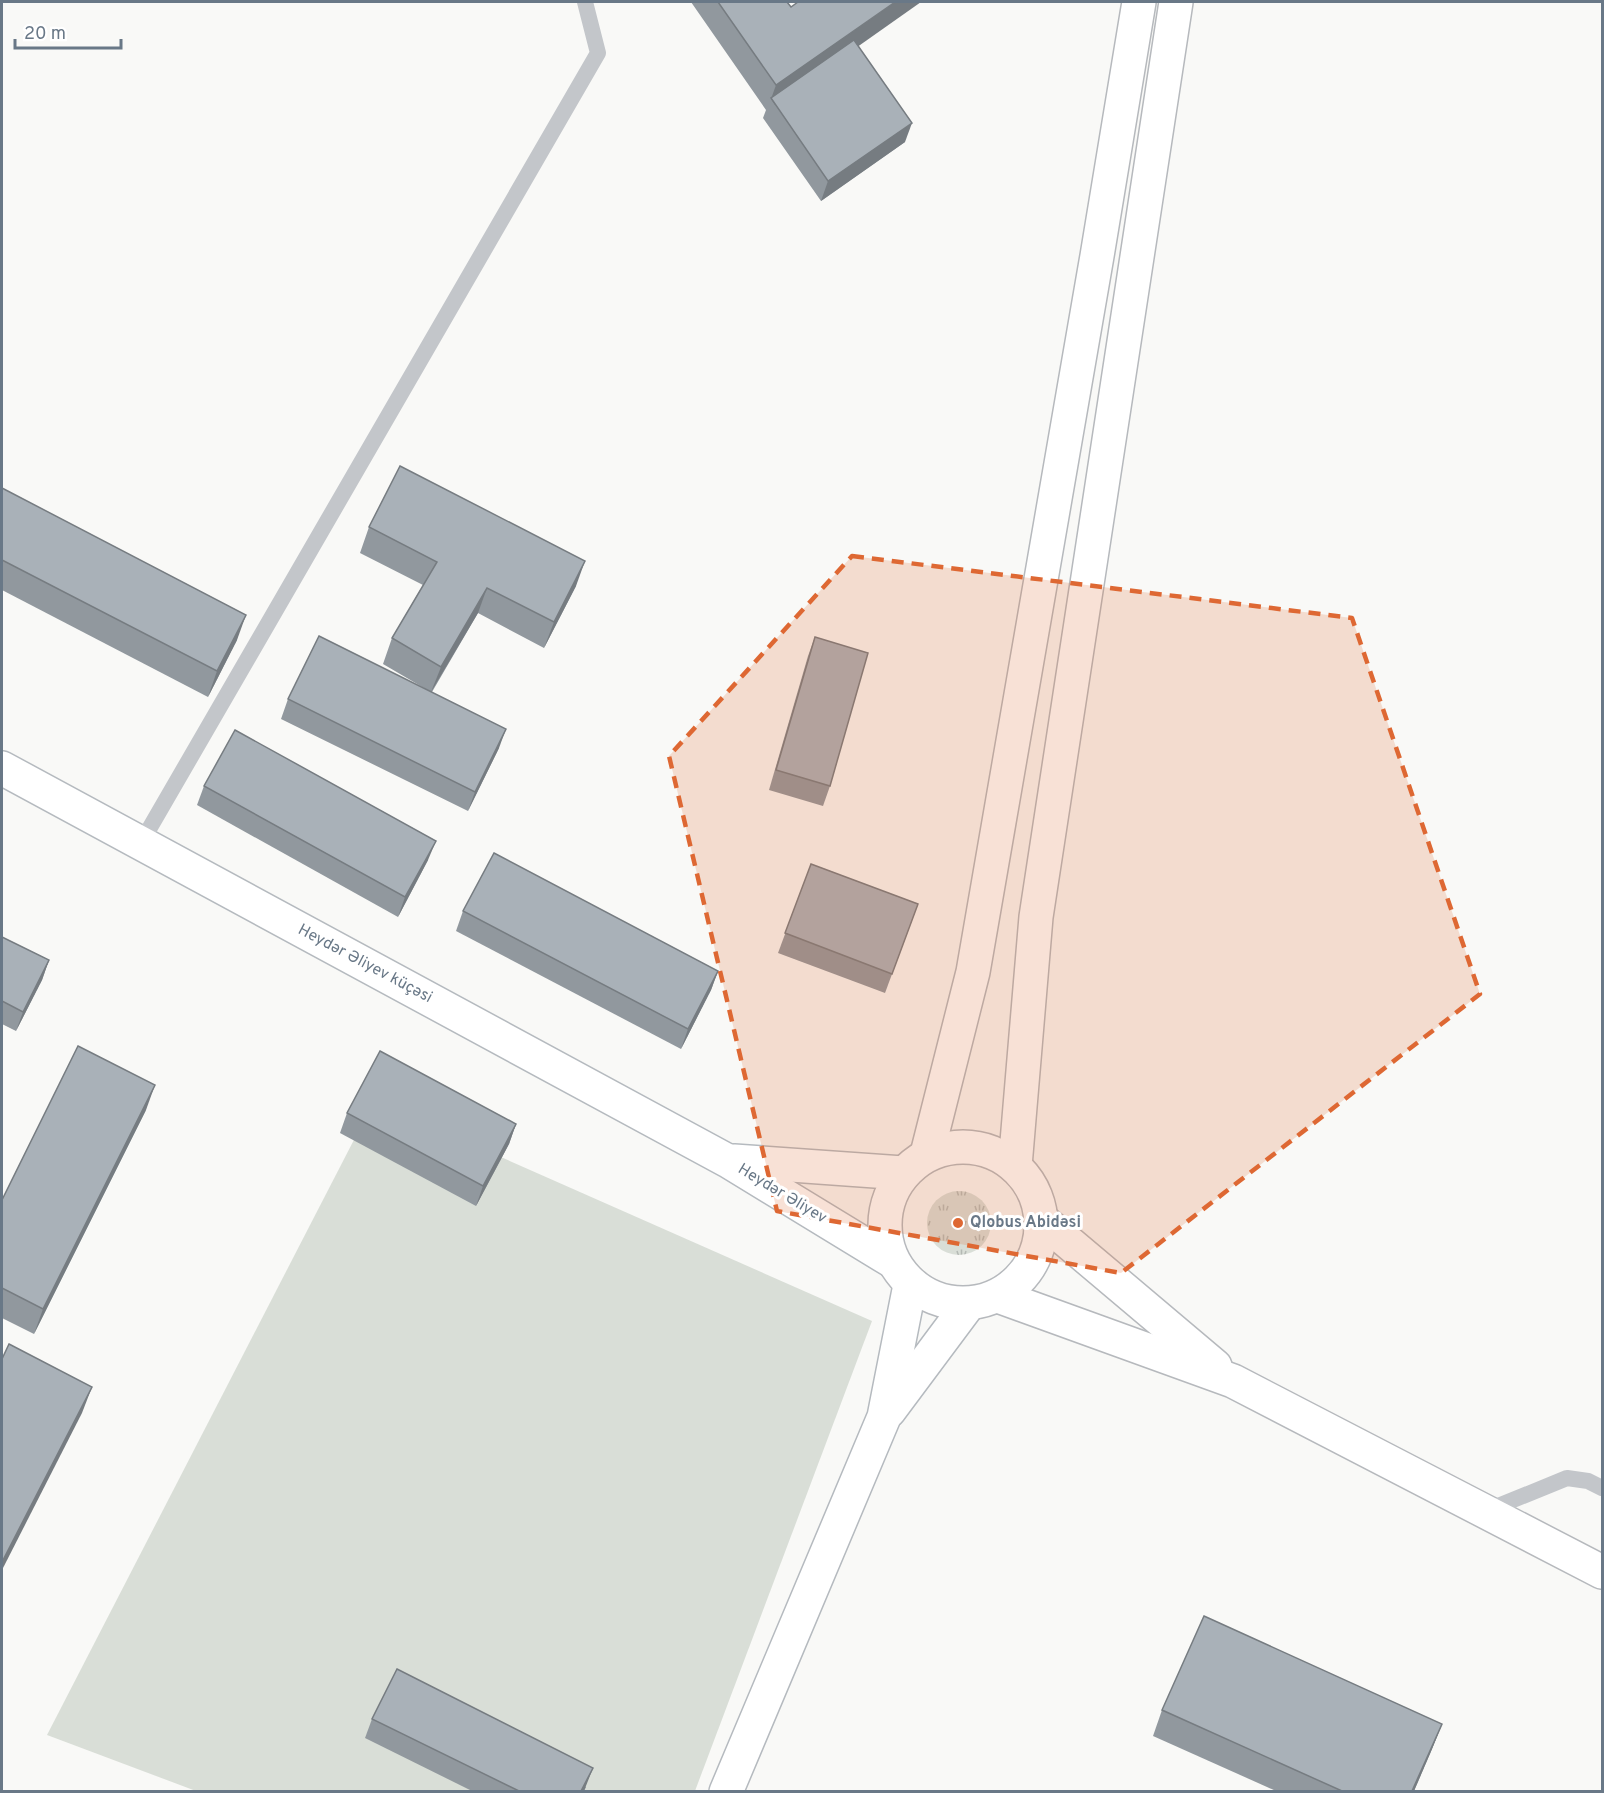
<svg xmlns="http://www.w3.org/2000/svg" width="1604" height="1793" viewBox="0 0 1604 1793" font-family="Overpass,sans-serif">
  <defs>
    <pattern id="grass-tufts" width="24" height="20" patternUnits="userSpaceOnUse" patternTransform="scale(1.5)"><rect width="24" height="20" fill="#d9ded7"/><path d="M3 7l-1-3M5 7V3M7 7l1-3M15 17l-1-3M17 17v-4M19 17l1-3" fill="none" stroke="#b4b9b4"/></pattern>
  </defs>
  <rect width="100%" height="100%" fill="#f9f9f7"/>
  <circle fill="url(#grass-tufts)" cx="959" cy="1223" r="32"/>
  <polygon fill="#d9ded7" points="374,1101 872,1321 695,1791 196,1791 47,1735"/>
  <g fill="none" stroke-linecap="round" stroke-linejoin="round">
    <defs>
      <g id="secondary">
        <polyline points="2,768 728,1161 892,1261"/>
        <polyline points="734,1161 903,1173"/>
        <polyline points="889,1411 968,1305"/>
        <polyline points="726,1792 884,1417 910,1285"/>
      </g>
      <g id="trunk">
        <circle cx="963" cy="1225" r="78"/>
        <polyline points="927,1154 973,972 1097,256 1139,2"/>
        <polyline points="1015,1166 1036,917 1176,2"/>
        <polyline points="1042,1220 1215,1366"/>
        <polyline points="998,1296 1233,1381 1602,1572"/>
      </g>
    </defs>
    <use href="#secondary" stroke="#b5babf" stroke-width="36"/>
    <use href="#trunk" stroke="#b6b9bd" stroke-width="36"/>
    <g stroke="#c3c6ca" stroke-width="16">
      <polyline points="141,843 598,53 585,2"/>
      <polyline points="1486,1511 1567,1478 1588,1481 1602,1488"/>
    </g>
    <use href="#secondary" stroke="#fff" stroke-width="33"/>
    <use href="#trunk" stroke="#fff" stroke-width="33"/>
  </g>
  <g fill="#91989e">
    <polygon points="691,2 787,2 791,7 858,46 905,142 821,201 763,118 766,110"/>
    <polygon points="2,488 237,640 208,697 2,590"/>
    <polygon points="369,527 576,586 544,648 478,613 432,692 499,748 468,811 281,719 288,699 424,688 383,664 392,638 423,585 360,553"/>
    <polygon points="815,637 830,786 823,806 769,790 808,656"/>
    <polygon points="204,786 428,860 398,917 197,805"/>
    <polygon points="811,864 918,904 885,993 778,953"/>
    <polygon points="463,911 718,971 711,990 681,1049 456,931"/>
    <polygon points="2,937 49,960 42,980 16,1031 2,1024"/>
    <polygon points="146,1110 34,1334 2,1318 2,1200"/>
    <polygon points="347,1113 516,1124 509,1144 476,1206 340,1133"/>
    <polygon points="1162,1710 1442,1724 1432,1749 1414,1791 1276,1791 1153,1736"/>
    <polygon points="372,1719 586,1787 584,1791 472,1791 365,1738"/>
  </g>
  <g fill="#767c81">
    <polygon points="895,2 921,2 775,105 771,99 776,85"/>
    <polygon points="912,123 905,142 821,201 828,181"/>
    <polygon points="585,561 576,586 544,648 554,622"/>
    <polygon points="487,588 478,613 431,692 441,667"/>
    <polygon points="246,615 237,640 208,697 217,671"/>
    <polygon points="506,729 499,748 468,811 475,792"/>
    <polygon points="436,841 428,860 398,917 405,897"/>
    <polygon points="49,960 42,980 16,1031 23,1012"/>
    <polygon points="718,971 711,990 681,1049 688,1029"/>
    <polygon points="155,1085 146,1110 34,1334 43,1309"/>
    <polygon points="516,1124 509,1144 476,1206 483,1186"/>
    <polygon points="92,1387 82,1413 2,1570 2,1562"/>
    <polygon points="1442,1724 1432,1749 1414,1791 1412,1791"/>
    <polygon points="593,1768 584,1791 581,1791"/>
  </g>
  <g fill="#a9b1b8" stroke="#767c81" stroke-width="1.5">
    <polygon points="718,2 787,2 791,7 798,2 895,2 776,85"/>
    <polygon points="854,40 912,123 828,181 771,98"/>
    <polygon points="400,466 585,561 554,622 487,588 441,667 392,638 437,562 369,527"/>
    <polygon points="2,488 246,615 217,671 2,560"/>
    <polygon points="319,636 506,729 475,792 288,699"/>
    <polygon points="815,637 868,653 830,786 776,770"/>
    <polygon points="235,730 436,841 405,897 204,786"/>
    <polygon points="494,853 718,971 688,1029 463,911"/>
    <polygon points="811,864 918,904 892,974 785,933"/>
    <polygon points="2,937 49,960 23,1012 2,1001"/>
    <polygon points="78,1046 155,1085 43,1309 2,1288 2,1200"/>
    <polygon points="380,1051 516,1124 483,1186 347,1113"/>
    <polygon points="9,1344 92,1387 2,1562 2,1359"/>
    <polygon points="1204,1616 1442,1724 1412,1791 1342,1791 1162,1710"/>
    <polygon points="397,1669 593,1768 581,1791 519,1791 372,1719"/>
  </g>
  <path fill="#de6833" fill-opacity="0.2" stroke="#de6833" stroke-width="4.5" stroke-dasharray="12 8" stroke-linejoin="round" d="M 852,556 L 1352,618 L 1480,994 L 1121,1273 L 777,1211 L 669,756 Z"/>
  <circle fill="#de6833" stroke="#fff" stroke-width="2" cx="958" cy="1223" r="6"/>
  <g text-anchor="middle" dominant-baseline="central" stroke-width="6" stroke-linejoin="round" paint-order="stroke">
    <g font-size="16" fill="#697887" stroke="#fff">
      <text transform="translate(365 964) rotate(28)">Heydər Əliyev küçəsi</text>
      <text transform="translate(782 1194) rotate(31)">Heydər Əliyev</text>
    </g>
    <g font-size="16" font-weight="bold" fill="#697887" stroke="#fff" text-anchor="start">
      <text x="970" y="1223">Qlobus Abidəsi</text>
    </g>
  </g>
  <rect width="1604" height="1793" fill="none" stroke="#697887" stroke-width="6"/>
  <path d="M15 39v9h106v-9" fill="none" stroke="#697887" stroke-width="3"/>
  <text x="24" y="39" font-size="18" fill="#697887" stroke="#ffffff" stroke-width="4.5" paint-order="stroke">20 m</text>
</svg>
